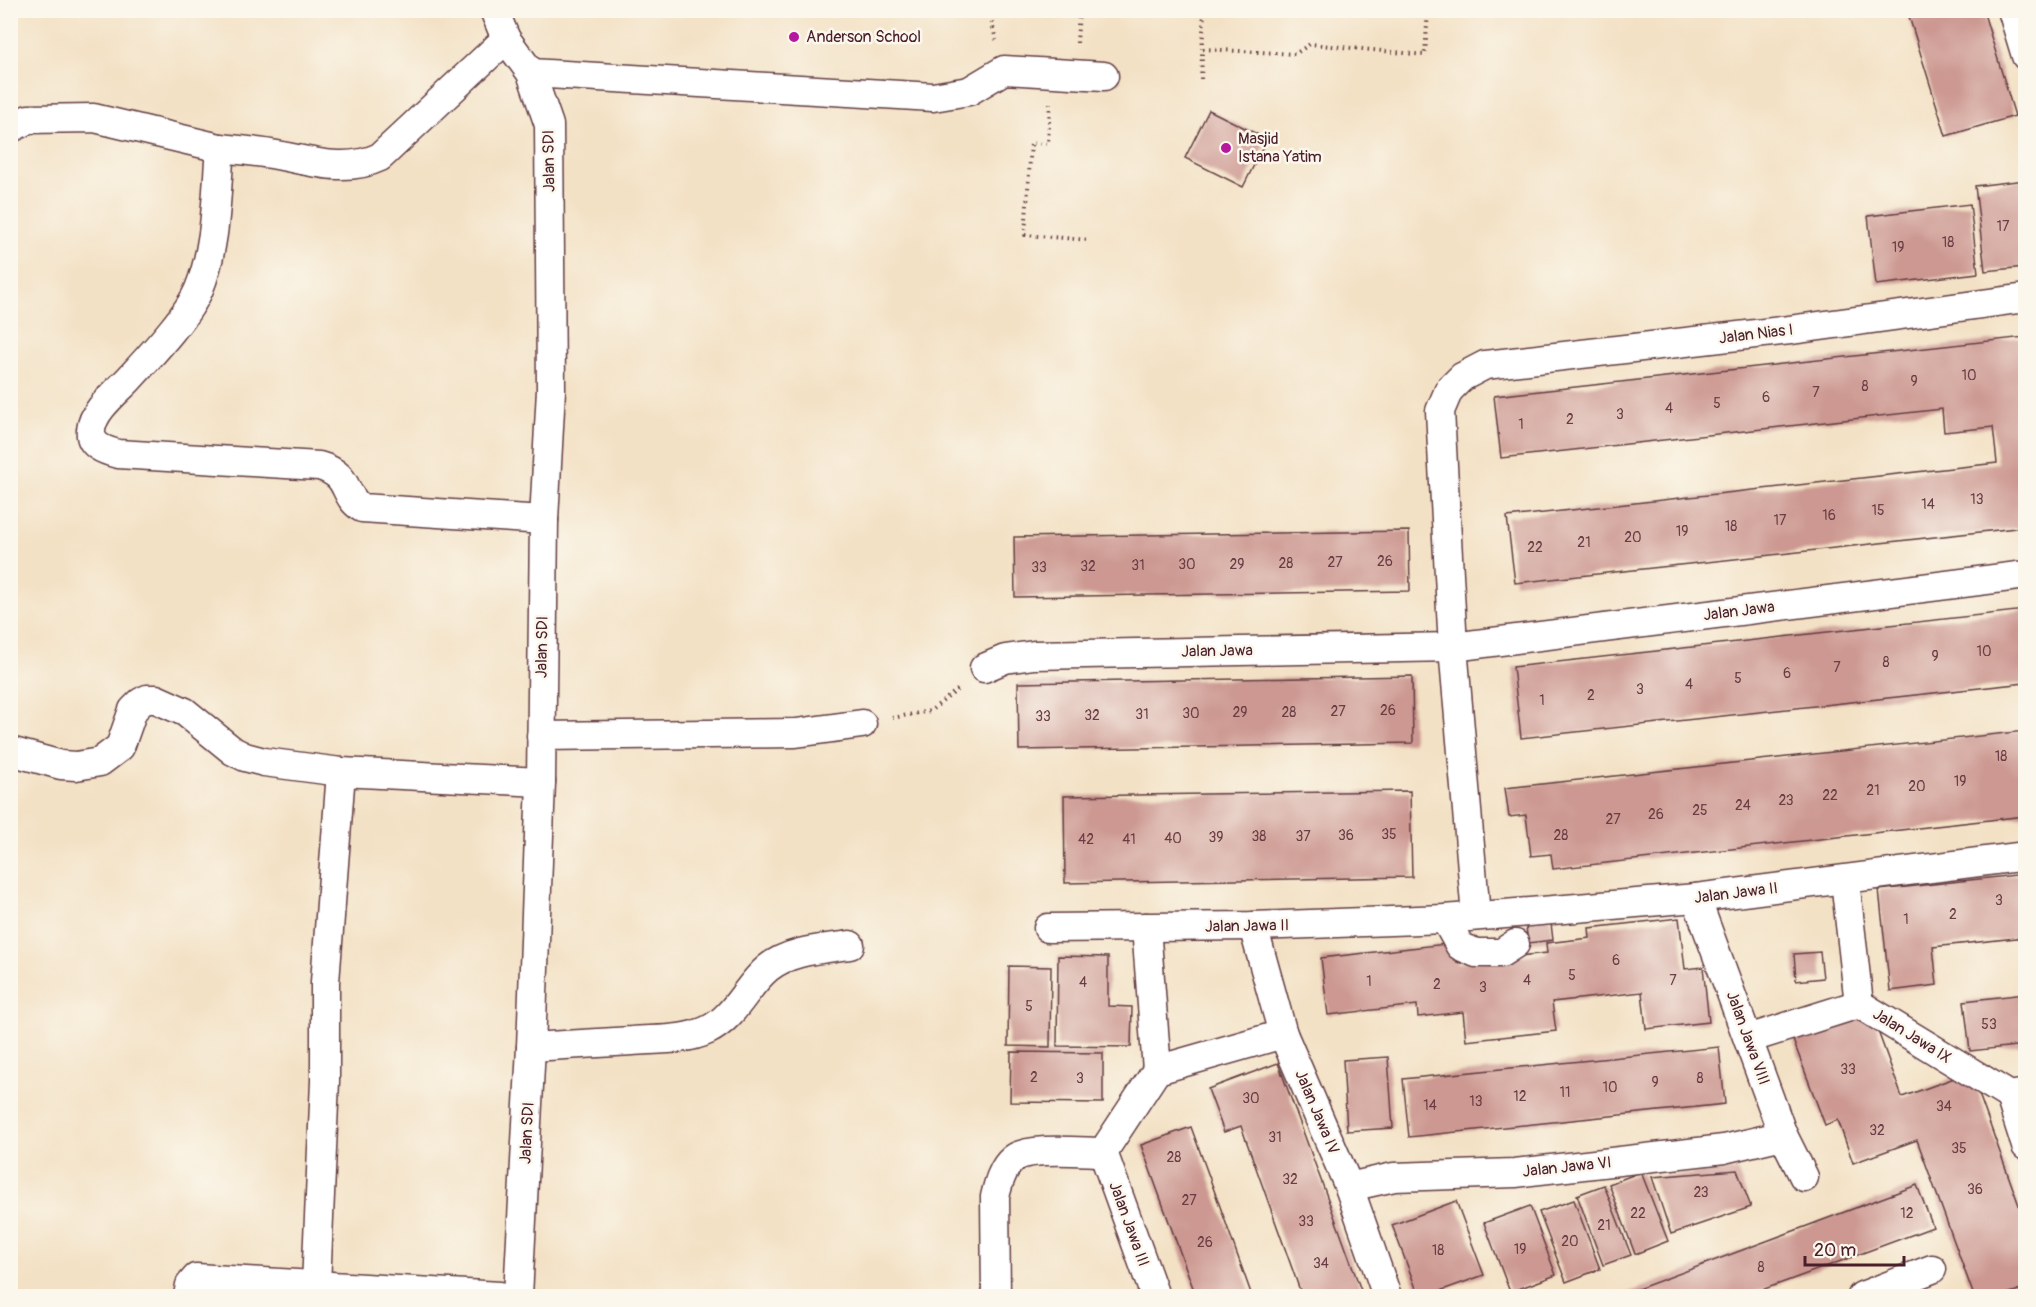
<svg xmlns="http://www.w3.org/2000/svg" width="2036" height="1307" viewBox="0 0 2036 1307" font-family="Pangolin,sans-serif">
  <rect width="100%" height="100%" fill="#fbf7ec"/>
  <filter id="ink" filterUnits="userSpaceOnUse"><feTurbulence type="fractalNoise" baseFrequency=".0167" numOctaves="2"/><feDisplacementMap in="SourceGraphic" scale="12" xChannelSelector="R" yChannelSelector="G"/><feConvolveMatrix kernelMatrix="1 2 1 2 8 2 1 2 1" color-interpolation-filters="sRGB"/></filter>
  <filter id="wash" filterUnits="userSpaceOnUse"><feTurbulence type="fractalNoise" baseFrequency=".008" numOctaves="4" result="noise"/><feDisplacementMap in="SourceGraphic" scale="24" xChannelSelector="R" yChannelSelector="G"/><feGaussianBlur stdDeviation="1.35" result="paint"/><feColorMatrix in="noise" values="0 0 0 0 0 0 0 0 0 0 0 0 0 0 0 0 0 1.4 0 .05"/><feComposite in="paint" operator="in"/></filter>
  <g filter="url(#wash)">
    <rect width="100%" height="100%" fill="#f3e1c5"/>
    <g id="blocks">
      <g fill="#cc9891">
        <polygon points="1907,10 1983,10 2015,116 1946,136"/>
        <polygon points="1209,110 1267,139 1243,187 1185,158"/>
        <polygon points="2025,180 2025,267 1985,271 1975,186"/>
        <polygon points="1970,204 1978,273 1876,285 1868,216"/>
        <polygon points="2025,337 2025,527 1515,583 1507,517 1997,463 1993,427 1944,432 1942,409 1501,458 1494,396"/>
        <polygon points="1409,531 1410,591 1015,597 1014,537"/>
        <polygon points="2025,610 2025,683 1521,738 1513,667"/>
        <polygon points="1412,676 1413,743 1019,750 1018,683"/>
        <polygon points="2025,731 2025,816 1553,869 1551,854 1531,856 1526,815 1509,817 1505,788"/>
        <polygon points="1410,791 1412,877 1065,883 1064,796"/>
        <polygon points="2025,874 2025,937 1933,947 1937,985 1890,991 1879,890"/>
        <polygon points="1550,915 1553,940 1528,943 1525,918"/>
        <polygon points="1679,918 1685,969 1703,967 1709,1022 1646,1029 1642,992 1552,1002 1556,1031 1466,1041 1463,1012 1418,1017 1417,1005 1328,1015 1321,958 1455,943 1457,963 1547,953 1546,943 1590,938 1589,928"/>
        <polygon points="1820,952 1823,978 1796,981 1794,954"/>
        <polygon points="1058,956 1108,957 1108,1006 1132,1007 1131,1047 1057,1046"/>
        <polygon points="1009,966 1051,967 1050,1047 1008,1046"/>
        <polygon points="2025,994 2025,1045 1970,1051 1964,1001"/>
        <polygon points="1871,1012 1902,1097 1971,1072 2025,1222 2025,1288 2001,1296 1974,1296 1917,1140 1853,1163 1838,1120 1825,1125 1793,1040"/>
        <polygon points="1719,1047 1725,1104 1409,1137 1403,1079"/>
        <polygon points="1011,1052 1103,1053 1103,1103 1010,1102"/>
        <polygon points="1388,1057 1393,1128 1347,1131 1343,1060"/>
        <polygon points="1278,1063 1340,1232 1363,1296 1302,1296 1241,1126 1224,1132 1208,1089"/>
        <polygon points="1191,1127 1222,1212 1252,1296 1196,1296 1172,1230 1141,1145"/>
        <polygon points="1737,1170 1751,1207 1671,1234 1652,1177"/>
        <polygon points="1641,1172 1668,1241 1635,1254 1609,1184"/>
        <polygon points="1604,1185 1631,1255 1603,1265 1577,1195"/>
        <polygon points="1917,1185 1933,1227 1787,1281 1745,1296 1619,1296"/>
        <polygon points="1574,1200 1600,1269 1566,1282 1539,1212"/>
        <polygon points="1456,1201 1484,1275 1426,1296 1419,1296 1392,1225"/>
        <polygon points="1530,1206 1556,1275 1510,1292 1484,1223"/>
      </g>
    </g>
  </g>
  <g filter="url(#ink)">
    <use href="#blocks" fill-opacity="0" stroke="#633c42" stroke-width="1.5"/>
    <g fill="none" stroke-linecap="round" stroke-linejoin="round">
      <defs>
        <g id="minor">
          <polyline points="494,10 506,39 531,73 549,125 551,390 544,520 541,782 531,1047 518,1296"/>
          <polyline points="2012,10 2026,56"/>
          <path d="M 506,39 L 380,157 C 344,174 308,160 271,154 C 254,151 237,150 220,148 C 216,194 217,245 199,289 C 188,316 149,357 129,379 C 116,393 93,410 91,430 C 89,446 106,451 118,454 L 319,466 C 352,475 341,495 362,508 L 544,520"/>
          <polyline points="531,73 933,97 969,91 1004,70 1104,76"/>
          <polyline points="10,129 28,119 94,118 220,148"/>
          <polyline points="984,668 1005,659 1034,655 1453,647 2026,575"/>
          <polyline points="541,736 796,733 862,724"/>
          <polyline points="10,751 61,765 76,766 100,762 120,747 133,710 141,702 147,699 156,699 185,712 233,751 245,757 264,762 341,772 541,782"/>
          <polyline points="1845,880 1859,1004 2010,1096"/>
          <polyline points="1696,898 1783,1135 1804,1177"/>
          <polyline points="1476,916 1453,647 1440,411 1449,390 1462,377 1485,365 1790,330 2026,298"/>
          <polyline points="1445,919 1460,946 1476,953 1501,953 1515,944"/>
          <polyline points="1253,926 1283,1034 1349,1187 1387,1296"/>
          <polyline points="1146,927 1157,1070 1283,1034"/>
          <polyline points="1048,928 1253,926 1445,919 1696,898 2026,856"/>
          <polyline points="1748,1039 1859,1004"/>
          <path d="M 531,1047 C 565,1045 598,1043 632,1041 C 656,1039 685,1041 708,1030 C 735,1017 746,986 768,968 C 790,950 823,949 850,945"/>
          <polyline points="2026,1093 2010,1096 2026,1146"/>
          <polyline points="1103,1152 1155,1296"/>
          <polyline points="1103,1152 1157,1070"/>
          <polyline points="1349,1187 1394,1177 1515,1173 1724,1149 1783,1135"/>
          <polyline points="316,1285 325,1081 325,982 341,772"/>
          <polyline points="188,1296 190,1285 196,1278 500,1296"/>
          <path d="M 996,1296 L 995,1197 C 998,1184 1002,1168 1013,1159 C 1028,1146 1083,1152 1103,1152"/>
          <polyline points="1862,1296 1932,1269"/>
        </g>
      </defs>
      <use href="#minor" stroke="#633c42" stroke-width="31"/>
      <g stroke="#633c42" stroke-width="4" stroke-dasharray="1.5 4.5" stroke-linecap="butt">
        <polyline points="989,10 996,40"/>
        <polyline points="1077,43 1079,10"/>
        <polyline points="1203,49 1295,54 1310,44 1425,55 1428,10"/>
        <polyline points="1201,79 1204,10"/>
        <polyline points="1050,103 1048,144 1031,143 1025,235 1090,240"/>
        <polyline points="892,718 930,711 960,688"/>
      </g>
      <use href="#minor" stroke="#fff" stroke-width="28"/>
    </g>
  </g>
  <g fill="#b5179e" stroke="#fbf7ec" stroke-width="2">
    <circle cx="794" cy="37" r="6"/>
    <circle cx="1226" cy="148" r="6"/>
  </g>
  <g text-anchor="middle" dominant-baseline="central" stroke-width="5" stroke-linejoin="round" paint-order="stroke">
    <g font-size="14" fill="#6a3d44">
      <text x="2003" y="226">17</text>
      <text x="1948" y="242">18</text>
      <text x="1898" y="247">19</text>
      <text x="1969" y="375">10</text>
      <text x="1914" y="381">9</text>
      <text x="1865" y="386">8</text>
      <text x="1816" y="392">7</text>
      <text x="1766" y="397">6</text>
      <text x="1717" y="403">5</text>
      <text x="1669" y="408">4</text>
      <text x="1620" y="414">3</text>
      <text x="1570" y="419">2</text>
      <text x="1521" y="424">1</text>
      <text x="1977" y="499">13</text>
      <text x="1928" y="504">14</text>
      <text x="1878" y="510">15</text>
      <text x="1829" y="515">16</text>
      <text x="1780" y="520">17</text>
      <text x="1731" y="526">18</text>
      <text x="1682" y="531">19</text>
      <text x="1633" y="537">20</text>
      <text x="1584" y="542">21</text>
      <text x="1535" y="547">22</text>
      <text x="1385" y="561">26</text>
      <text x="1335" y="562">27</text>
      <text x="1286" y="563">28</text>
      <text x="1187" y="564">30</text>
      <text x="1237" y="564">29</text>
      <text x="1138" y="565">31</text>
      <text x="1088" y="566">32</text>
      <text x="1039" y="567">33</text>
      <text x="1984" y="651">10</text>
      <text x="1935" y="656">9</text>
      <text x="1886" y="662">8</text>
      <text x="1837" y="667">7</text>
      <text x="1787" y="673">6</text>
      <text x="1738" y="678">5</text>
      <text x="1689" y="684">4</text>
      <text x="1640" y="689">3</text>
      <text x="1591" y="695">2</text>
      <text x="1542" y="700">1</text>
      <text x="1388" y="710">26</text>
      <text x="1338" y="711">27</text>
      <text x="1240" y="712">29</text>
      <text x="1289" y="712">28</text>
      <text x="1191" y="713">30</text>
      <text x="1142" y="714">31</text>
      <text x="1092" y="715">32</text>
      <text x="1043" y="716">33</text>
      <text x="2001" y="756">18</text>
      <text x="1960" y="781">19</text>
      <text x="1917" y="786">20</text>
      <text x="1873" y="790">21</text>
      <text x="1830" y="795">22</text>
      <text x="1786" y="800">23</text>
      <text x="1743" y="805">24</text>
      <text x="1700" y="810">25</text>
      <text x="1656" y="814">26</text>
      <text x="1613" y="819">27</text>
      <text x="1389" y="834">35</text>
      <text x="1346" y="835">36</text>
      <text x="1561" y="835">28</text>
      <text x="1259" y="836">38</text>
      <text x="1303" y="836">37</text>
      <text x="1216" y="837">39</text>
      <text x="1173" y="838">40</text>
      <text x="1086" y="839">42</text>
      <text x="1129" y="839">41</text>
      <text x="1999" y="900">3</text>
      <text x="1953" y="914">2</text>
      <text x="1906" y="919">1</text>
      <text x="1616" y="960">6</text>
      <text x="1572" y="975">5</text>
      <text x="1527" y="980">4</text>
      <text x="1673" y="980">7</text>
      <text x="1369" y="981">1</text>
      <text x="1083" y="982">4</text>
      <text x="1437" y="984">2</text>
      <text x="1483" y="987">3</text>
      <text x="1029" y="1006">5</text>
      <text x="1989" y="1024">53</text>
      <text x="1848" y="1069">33</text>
      <text x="1034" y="1077">2</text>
      <text x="1080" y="1078">3</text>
      <text x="1700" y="1078">8</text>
      <text x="1655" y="1082">9</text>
      <text x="1610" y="1087">10</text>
      <text x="1565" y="1092">11</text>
      <text x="1520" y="1096">12</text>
      <text x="1251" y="1098">30</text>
      <text x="1476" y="1101">13</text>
      <text x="1430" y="1105">14</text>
      <text x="1944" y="1106">34</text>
      <text x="1877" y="1130">32</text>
      <text x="1275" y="1137">31</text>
      <text x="1959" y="1148">35</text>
      <text x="1174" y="1157">28</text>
      <text x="1290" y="1179">32</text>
      <text x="1975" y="1189">36</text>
      <text x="1701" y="1192">23</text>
      <text x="1189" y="1200">27</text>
      <text x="1638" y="1213">22</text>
      <text x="1907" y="1213">12</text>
      <text x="1306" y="1221">33</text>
      <text x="1604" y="1225">21</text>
      <text x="1570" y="1241">20</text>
      <text x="1205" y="1242">26</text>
      <text x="1520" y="1249">19</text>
      <text x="1438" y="1250">18</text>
      <text x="1321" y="1263">34</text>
      <text x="1761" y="1267">8</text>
    </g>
    <g font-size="16" fill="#4a1f2b" stroke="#fbf7ec" text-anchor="start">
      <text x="806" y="37">Anderson School</text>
      <text x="1238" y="139">Masjid<tspan x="1238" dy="18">Istana Yatim</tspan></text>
    </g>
    <g font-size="16" fill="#4a1f2b" stroke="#fbf7ec">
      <text transform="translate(549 161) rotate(-91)">Jalan SDI</text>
      <text transform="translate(1756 334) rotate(-7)">Jalan Nias I</text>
      <text transform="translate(1739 611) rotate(-7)">Jalan Jawa</text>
      <text transform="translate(542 647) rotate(-89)">Jalan SDI</text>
      <text transform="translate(1217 651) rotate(-1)">Jalan Jawa</text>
      <text transform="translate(1736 893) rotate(-7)">Jalan Jawa II</text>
      <text transform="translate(1247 926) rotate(-1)">Jalan Jawa II</text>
      <text transform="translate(1912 1036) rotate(32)">Jalan Jawa IX</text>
      <text transform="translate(1748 1038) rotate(70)">Jalan Jawa VIII</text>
      <text transform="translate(1317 1112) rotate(67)">Jalan Jawa IV</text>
      <text transform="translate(527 1133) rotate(-87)">Jalan SDI</text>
      <text transform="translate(1567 1167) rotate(-6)">Jalan Jawa VI</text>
      <text transform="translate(1129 1224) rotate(70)">Jalan Jawa III</text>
    </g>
  </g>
  <rect width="2036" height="1307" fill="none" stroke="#fbf7ec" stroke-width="36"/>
  <path d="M1805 1256v9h99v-9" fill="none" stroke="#4a1f2b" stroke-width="3"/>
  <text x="1814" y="1256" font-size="18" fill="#4a1f2b" stroke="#fbf7ec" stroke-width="4.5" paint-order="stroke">20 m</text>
</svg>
